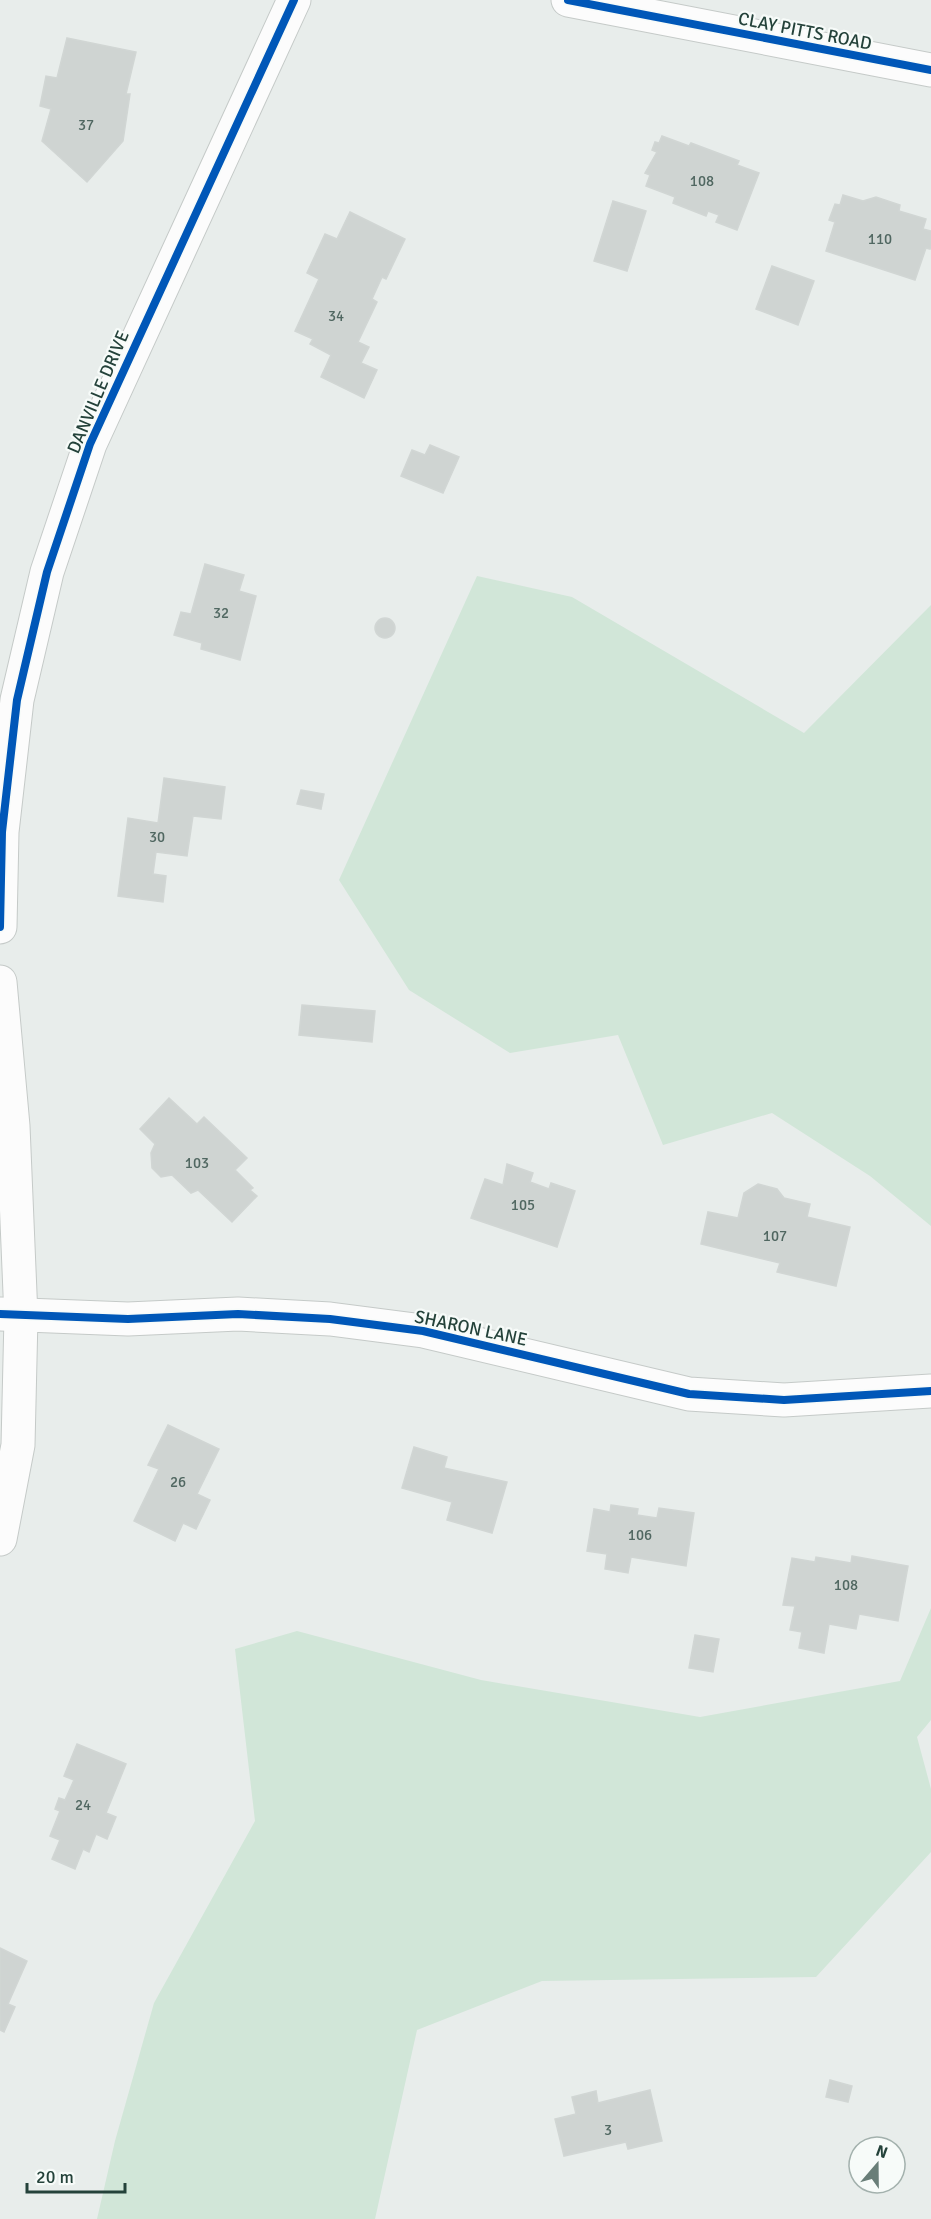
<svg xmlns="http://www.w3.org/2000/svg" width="931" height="2219" viewBox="0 0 931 2219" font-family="Signika,sans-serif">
  <rect width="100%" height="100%" fill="#e8edeb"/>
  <g fill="#d1e6d8">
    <polygon points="477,576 572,597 804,733 931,605 931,1226 870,1176 772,1113 663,1145 618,1035 510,1053 409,990 339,880"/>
    <polygon points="931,1608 931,1720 917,1737 931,1789 931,1852 816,1977 542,1981 417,2030 375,2219 97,2219 115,2141 154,2003 255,1821 235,1649 297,1631 481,1680 700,1717 900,1681"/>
  </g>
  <g fill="#cfd4d2" stroke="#d1d6d4" stroke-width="1.5">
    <polygon points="67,38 136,52 126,94 130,94 123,141 87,182 42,141 51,109 40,106 46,76 57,78"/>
    <polygon points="662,136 689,146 691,143 739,161 737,165 759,173 737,230 716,222 719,215 708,211 706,216 673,203 675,197 646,186 650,175 645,173 657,152 652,150 655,142 659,143"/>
    <polygon points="843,195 863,201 876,197 900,205 899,211 926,219 923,229 931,231 931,246 930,249 926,248 915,280 826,251 835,222 829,220 835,204 840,205"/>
    <polygon points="613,201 646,211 627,271 594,261"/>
    <polygon points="350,212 405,239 386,279 382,277 372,299 377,302 358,342 369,347 361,363 377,370 364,398 321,377 331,355 310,344 313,339 295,331 319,279 307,273 325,234 337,239"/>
    <polygon points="772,266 814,281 798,325 756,309"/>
    <polygon points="430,445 459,457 443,493 401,476 412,450 425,455"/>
    <polygon points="205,564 244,575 239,591 256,596 240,660 201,649 202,643 174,635 181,612 191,614"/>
    <circle cx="385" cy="628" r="10"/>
    <polygon points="164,778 225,787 221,819 193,816 187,856 156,852 153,874 166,876 163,902 118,896 128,818 158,823"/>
    <polygon points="301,790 324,794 321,809 297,804"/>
    <polygon points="302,1005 375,1011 372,1042 299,1035"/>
    <polygon points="169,1098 197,1124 204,1117 247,1158 235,1170 253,1188 250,1190 257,1196 232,1222 198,1190 191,1193 172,1175 161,1177 152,1168 151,1153 155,1144 140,1129"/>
    <polygon points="507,1164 533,1173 530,1182 549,1189 551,1183 575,1191 557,1247 471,1218 485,1179 503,1185"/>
    <polygon points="758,1184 777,1189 784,1198 810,1204 807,1217 850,1227 836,1286 777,1272 780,1263 701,1244 708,1212 738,1218 744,1193"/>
    <polygon points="168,1425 219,1449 197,1494 210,1500 196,1529 183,1523 175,1541 134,1521 159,1469 148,1465"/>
    <polygon points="414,1447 447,1457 444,1468 507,1482 492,1533 447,1520 452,1502 402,1488"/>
    <polygon points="611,1505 638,1509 637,1515 657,1518 659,1508 694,1513 686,1566 631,1557 628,1573 605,1569 607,1554 587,1551 594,1509 610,1512"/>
    <polygon points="852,1556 908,1566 898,1621 859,1614 856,1629 829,1624 824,1653 799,1648 802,1632 790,1630 795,1606 783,1605 792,1558 815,1562 816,1557 851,1563"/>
    <polygon points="695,1635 719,1639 713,1672 689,1668"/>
    <polygon points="77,1744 126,1764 106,1813 116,1817 107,1839 96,1834 89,1852 83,1849 75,1869 52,1859 60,1840 50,1836 60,1811 55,1809 59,1798 65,1800 74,1780 64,1776"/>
    <polygon points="0,1948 27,1961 8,2004 15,2007 4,2032 0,2030"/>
    <polygon points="830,2080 852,2086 848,2102 826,2097"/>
    <polygon points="650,2090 662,2141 628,2149 626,2142 564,2156 555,2119 576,2114 572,2097 596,2091 598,2103"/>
  </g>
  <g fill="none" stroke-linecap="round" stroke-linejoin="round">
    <defs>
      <g id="minor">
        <polyline points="0,927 2,832 17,700 47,572 90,444 294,0"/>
        <polyline points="0,982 13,1126 21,1317 18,1445 0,1539"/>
        <polyline points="0,1314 128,1319 238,1314 330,1319 423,1331 689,1394 784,1400 931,1391"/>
      </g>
      <polyline id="tertiary" points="568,0 931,70"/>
    </defs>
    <use href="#minor" stroke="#c5cac8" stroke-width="35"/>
    <use href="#tertiary" stroke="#c5cac8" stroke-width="35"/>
    <use href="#minor" stroke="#fcfcfc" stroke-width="33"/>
    <use href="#tertiary" stroke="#fcfcfc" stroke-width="33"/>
    <defs>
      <g id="cycleway">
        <polyline points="568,0 931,70"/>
        <polyline points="0,927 2,832 17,700 47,572 90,444 294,0"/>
        <polyline points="0,1314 128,1319 238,1314 330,1319 423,1331 689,1394 784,1400 931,1391"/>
      </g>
    </defs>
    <use href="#cycleway" stroke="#f7fbf9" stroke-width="11"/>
    <use href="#cycleway" stroke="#0057b8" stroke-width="8"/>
  </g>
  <g text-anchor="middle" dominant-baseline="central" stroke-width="4.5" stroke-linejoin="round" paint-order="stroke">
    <g font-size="15" fill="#506761">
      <text x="86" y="125">37</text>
      <text x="702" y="181">108</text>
      <text x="880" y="239">110</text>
      <text x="336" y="316">34</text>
      <text x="221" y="613">32</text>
      <text x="157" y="837">30</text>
      <text x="197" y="1163">103</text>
      <text x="523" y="1205">105</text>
      <text x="775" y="1236">107</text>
      <text x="178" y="1482">26</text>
      <text x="640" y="1535">106</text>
      <text x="846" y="1585">108</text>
      <text x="83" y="1805">24</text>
      <text x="608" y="2130">3</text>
    </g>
    <g font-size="18" fill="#24423a" stroke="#f7fbf9">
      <text transform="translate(805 31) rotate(11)">CLAY PITTS ROAD</text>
      <text transform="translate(98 392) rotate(-67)">DANVILLE DRIVE</text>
      <text transform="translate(471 1328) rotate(12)">SHARON LANE</text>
    </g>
  </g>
  <g transform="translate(877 2165) rotate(20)"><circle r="28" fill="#f7fbf9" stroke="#a3b1ad" stroke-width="1.5"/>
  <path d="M0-4.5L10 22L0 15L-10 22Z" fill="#697e78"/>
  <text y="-9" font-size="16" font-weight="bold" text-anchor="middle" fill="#24423a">N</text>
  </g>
  <path d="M27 2183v9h98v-9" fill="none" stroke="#24423a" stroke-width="3"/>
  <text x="36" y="2183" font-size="18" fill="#24423a" stroke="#f7fbf9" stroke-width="4.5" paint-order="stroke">20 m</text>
</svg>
